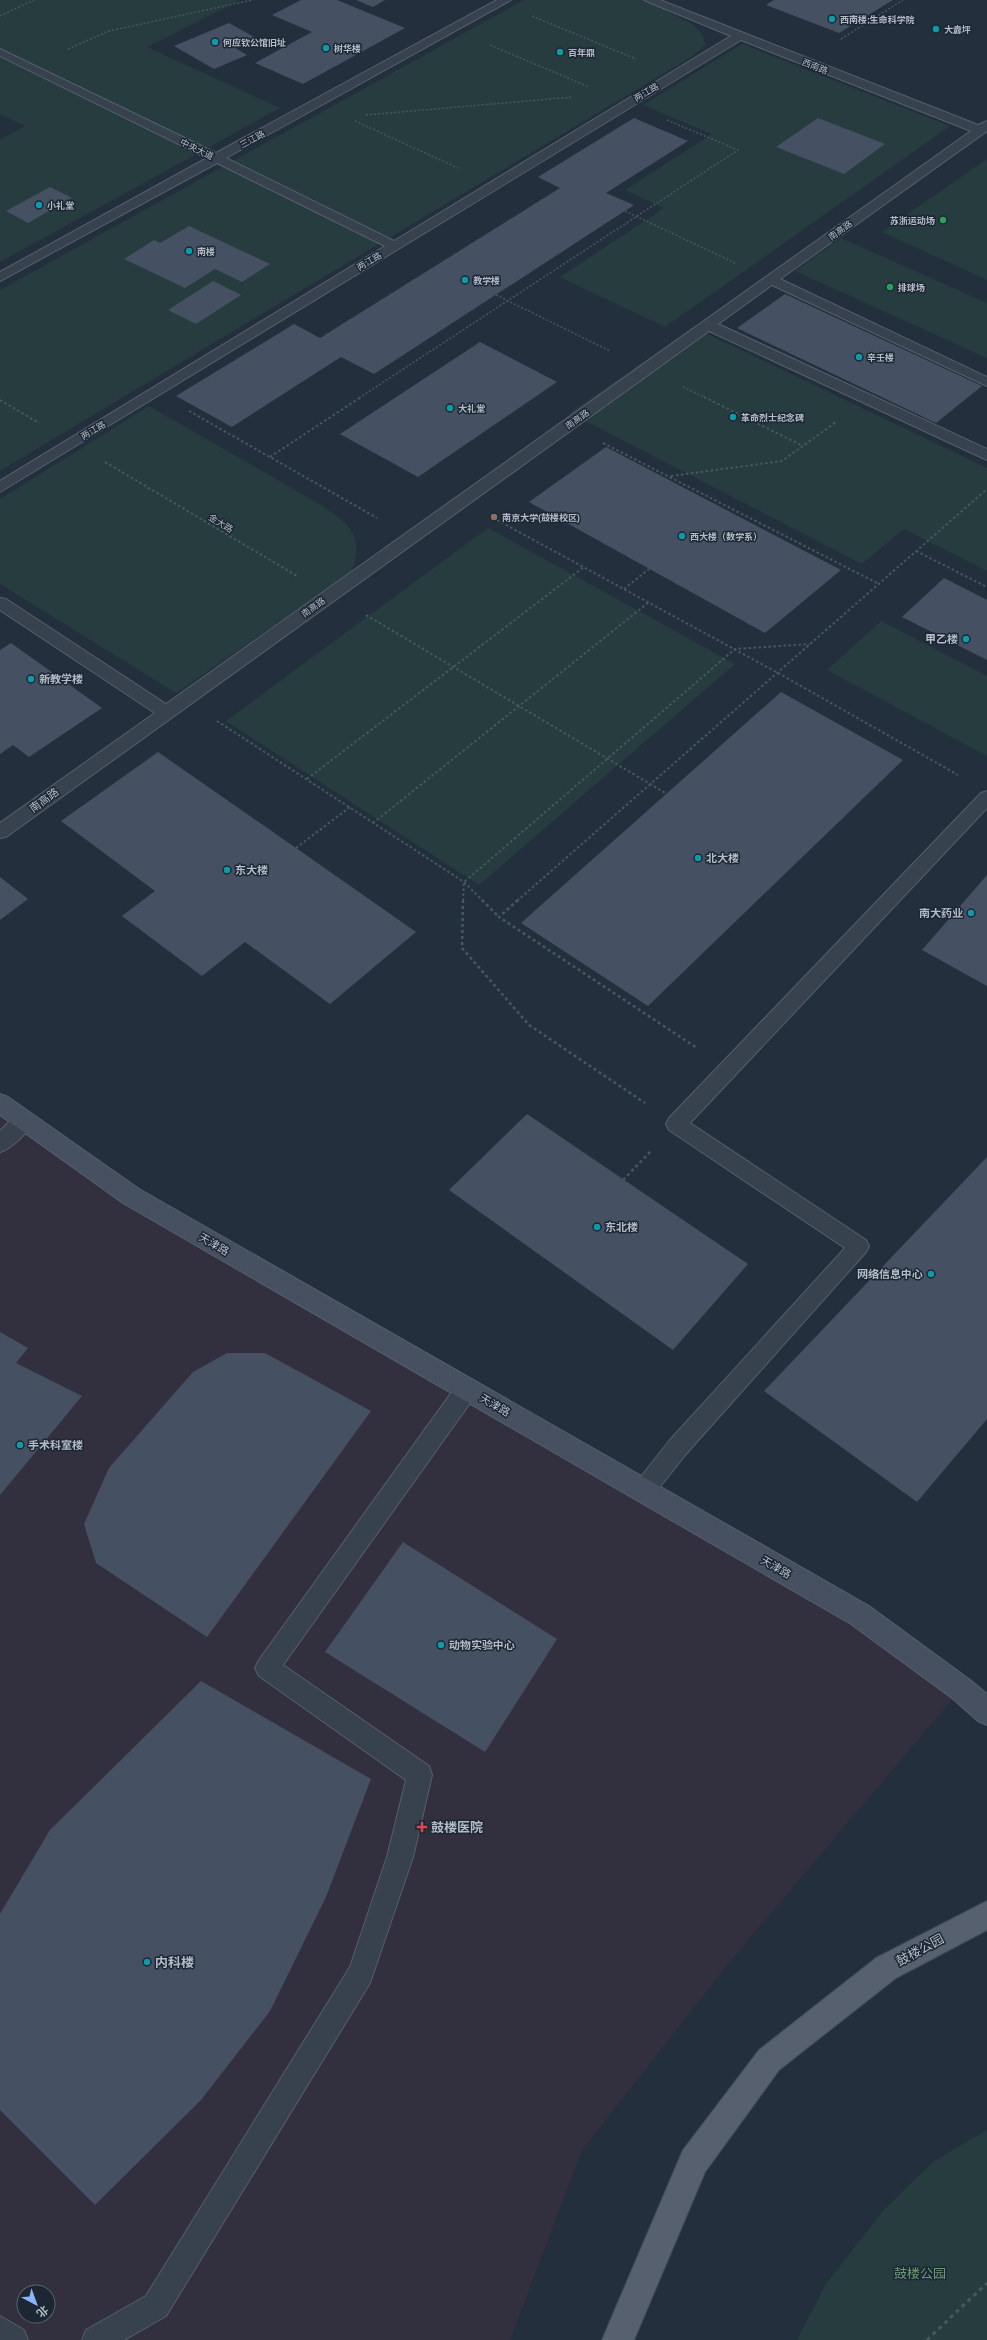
<svg xmlns="http://www.w3.org/2000/svg" width="987" height="2340" viewBox="0 0 987 2340" font-family="'PT Sans','Noto Sans SC',sans-serif">
  <rect width="100%" height="100%" fill="#242f3e"/>
  <path fill="#32303f" fill-rule="evenodd" d="M 0,1103 L 24,1120 L 961,1689 L 727,1965 L 582,2150 L 510,2340 L 0,2340 ZM 24,2292 L 48,2292 L 48,2316 L 24,2316 Z"/>
  <g fill="#263c3f">
    <polygon points="0,0 240,0 147,47 280,108 0,262 0,140 25,126 0,114"/>
    <polygon points="524,0 641,0 664,9 694,25 703,35 705,45 691,57 0,471 0,290"/>
    <polygon points="742,44 950,126 665,327 560,277 664,208 625,190 712,134 643,105"/>
    <polygon points="987,159 987,280 882,232"/>
    <polygon points="841,238 987,303 987,358 795,271"/>
    <polygon points="693,327 987,468 987,571 904,529 862,564 570,413"/>
    <path d="M 149,406 L 323,506 C 353,528 364,535 351,573 L 176,693 L 0,584 L 0,499 Z"/>
    <polygon points="488,528 735,664 479,885 226,721"/>
    <polygon points="881,621 987,676 987,756 827,670"/>
    <polygon points="987,2130 987,2340 797,2340 826,2284 882,2212 934,2161"/>
  </g>
  <g fill="#455162">
    <polygon points="301,0 337,0 405,28 303,84 255,63 312,32 272,15"/>
    <polygon points="356,0 385,0 373,7"/>
    <polygon points="774,0 893,0 839,33 766,5"/>
    <polygon points="229,23 256,38 235,48 247,55 214,69 174,46"/>
    <polygon points="634,118 688,141 606,193 634,205 374,374 341,357 232,427 176,396 294,324 320,338 560,188 538,177"/>
    <polygon points="818,118 885,144 844,174 776,147"/>
    <polygon points="50,187 72,198 28,223 6,211"/>
    <polygon points="189,226 270,264 242,282 215,269 185,288 124,259 154,240 160,243"/>
    <polygon points="213,281 241,295 196,324 168,310"/>
    <polygon points="785,294 982,386 936,423 737,328"/>
    <polygon points="480,342 557,382 418,477 340,434"/>
    <polygon points="606,447 841,570 765,633 529,502"/>
    <polygon points="944,578 987,600 987,660 902,617"/>
    <polygon points="11,643 102,708 29,757 13,745 0,754 0,650"/>
    <polygon points="781,692 903,760 648,1006 521,923"/>
    <polygon points="158,752 296,848 416,932 330,1004 245,942 202,976 122,916 155,891 61,821"/>
    <polygon points="987,875 987,986 922,950"/>
    <polygon points="0,877 28,899 0,920"/>
    <polygon points="527,1114 748,1264 673,1350 449,1190"/>
    <polygon points="987,1157 987,1419 917,1502 764,1391"/>
    <polygon points="0,1332 28,1348 16,1363 82,1396 0,1495"/>
    <polygon points="227,1353 265,1353 371,1411 207,1637 96,1563 84,1524 109,1468 193,1372"/>
    <polygon points="403,1542 557,1639 485,1752 325,1652"/>
    <polygon points="201,1681 371,1779 326,1897 270,2011 201,2100 95,2205 0,2110 0,1914 50,1830"/>
  </g>
  <g fill="none" stroke-linecap="round" stroke-linejoin="round">
    <defs>
      <g id="lane">
        <polygon points="497,0 511,0 226,158 394,241 731,36 644,0 660,0 978,125 987,121 987,131 780,279 987,377 987,386 772,285 718,324 987,449 987,460 709,331 6,837 0,838 0,823 155,713 0,610 0,598 6,599 166,704 971,131 741,40 0,492 0,481 385,246 217,163 0,281 0,272 207,158 0,56 0,49 216,153"/>
        <polygon points="987,791 987,808 690,1123 866,1240 869,1246 866,1252 686,1454 652,1497 644,1501 636,1497 633,1490 636,1483 670,1440 845,1248 669,1130 666,1124 669,1118 981,793"/>
        <path d="M 24,1112 L 31,1114 L 34,1120 C 28,1132 13,1148 0,1152 L 0,1131 L 17,1114 Z"/>
        <polygon points="467,1379 475,1382 478,1389 475,1396 283,1665 429,1766 432,1775 413,1857 370,1983 166,2316 124,2340 82,2340 86,2330 146,2296 350,1967 387,1857 406,1780 259,1676 255,1668 259,1660 459,1382"/>
        <polygon points="0,2316 24,2330 28,2340 0,2340"/>
      </g>
      <polygon id="secondary" points="0,1094 8,1097 139,1189 869,1606 970,1680 987,1694 987,1725 978,1721 952,1698 851,1624 123,1203 0,1115"/>
      <polygon id="primary" points="987,1901 987,1930 896,1978 779,2070 705,2172 634,2340 602,2340 683,2150 759,2050 876,1958"/>
    </defs>
    <use href="#lane" stroke="#565f6c" stroke-width="2"/>
    <use href="#secondary" stroke="#565f6c" stroke-width="2"/>
    <use href="#primary" stroke="#414a57" stroke-width="2"/>
    <g stroke="#44595c" stroke-width="1.5" stroke-dasharray="2 2" stroke-linecap="butt">
      <polyline points="0,16 34,0"/>
      <polyline points="532,16 636,59"/>
      <polyline points="841,39 903,0"/>
      <polyline points="490,45 589,87"/>
      <polyline points="68,49 109,31 252,0"/>
      <polyline points="366,115 573,97"/>
      <polyline points="355,121 458,168"/>
      <polyline points="625,211 735,263"/>
      <polyline points="496,295 610,351"/>
      <polyline points="683,387 706,398"/>
      <polyline points="359,398 738,150 667,120"/>
    </g>
    <g stroke="#44595c" stroke-width="2" stroke-dasharray="2.5 2.5" stroke-linecap="butt">
      <polyline points="704,397 803,446"/>
      <polyline points="0,400 39,423"/>
      <polyline points="189,411 377,518"/>
      <polyline points="603,443 879,584"/>
      <polyline points="270,457 361,397"/>
      <polyline points="105,462 297,576"/>
      <polyline points="671,476 782,461 836,422"/>
      <polyline points="497,520 778,673 958,775"/>
      <polyline points="916,551 987,587"/>
      <polyline points="624,589 649,569"/>
      <polyline points="366,615 667,794"/>
      <polyline points="217,721 464,882 483,901"/>
      <polyline points="307,779 584,567"/>
      <polyline points="373,823 649,602"/>
      <polyline points="296,848 350,807"/>
      <polyline points="463,901 464,882 735,649 809,644"/>
      <polyline points="517,901 987,489"/>
    </g>
    <g stroke="#44595c" stroke-width="2.5" stroke-dasharray="3 3" stroke-linecap="butt">
      <polyline points="463,900 462,948 529,1025 645,1103"/>
      <polyline points="482,900 499,917"/>
      <polyline points="518,900 499,917 697,1048"/>
      <polyline points="623,1180 651,1151"/>
    </g>
    <polyline stroke="#44595c" stroke-width="3" stroke-dasharray="4 4" stroke-linecap="butt" points="927,2340 987,2283"/>
    <use href="#lane" fill="#38414e" fill-rule="evenodd"/>
    <use href="#secondary" fill="#465061" fill-rule="evenodd"/>
    <use href="#primary" fill="#56606e" fill-rule="evenodd"/>
  </g>
  <g fill="#0f9aa8" stroke="#1d2633" stroke-width="1.5">
    <circle cx="832" cy="19" r="4"/>
    <circle cx="936" cy="29" r="4"/>
    <circle cx="215" cy="42" r="4"/>
    <circle cx="326" cy="48" r="4"/>
    <circle cx="560" cy="52" r="4"/>
    <circle cx="39" cy="205" r="4"/>
    <circle cx="189" cy="251" r="4"/>
    <circle cx="465" cy="280" r="4"/>
    <circle cx="859" cy="357" r="4"/>
    <circle cx="450" cy="408" r="4"/>
    <circle cx="733" cy="417" r="4"/>
    <circle cx="682" cy="536" r="4"/>
    <circle cx="966" cy="639" r="4"/>
    <circle cx="31" cy="679" r="4"/>
    <circle cx="698" cy="858" r="4"/>
    <circle cx="227" cy="870" r="4"/>
    <circle cx="971" cy="913" r="4"/>
    <circle cx="597" cy="1227" r="4"/>
    <circle cx="931" cy="1274" r="4"/>
    <circle cx="20" cy="1445" r="4"/>
    <circle cx="441" cy="1645" r="4"/>
    <circle cx="147" cy="1962" r="4"/>
  </g>
  <g fill="#2e9e5b" stroke="#1d2633" stroke-width="1.5">
    <circle cx="943" cy="220" r="4"/>
    <circle cx="890" cy="287" r="4"/>
  </g>
  <circle fill="#8d6e63" stroke="#1d2633" stroke-width="1.5" cx="494" cy="517" r="4"/>
  <path fill="#e0444e" stroke="#1d2633" stroke-width="1.5" d="M420 1821h4v4h4v4h-4v4h-4v-4h-4v-4h4z"/>
  <g text-anchor="middle" dominant-baseline="central" stroke-width="3" stroke-linejoin="round" paint-order="stroke">
    <g font-size="9" font-weight="bold" fill="#b4bcc9" stroke="#1d2633" text-anchor="start">
      <text x="840" y="19">西南楼;生命科学院</text>
      <text x="944" y="29">大纛坪</text>
      <text x="223" y="42">何应钦公馆旧址</text>
      <text x="334" y="48">树华楼</text>
      <text x="568" y="52">百年鼎</text>
      <text x="47" y="205">小礼堂</text>
      <text x="935" y="220" text-anchor="end">苏浙运动场</text>
      <text x="197" y="251">南楼</text>
      <text x="473" y="280">教学楼</text>
      <text x="898" y="287">排球场</text>
      <text x="867" y="357">辛壬楼</text>
      <text x="458" y="408">大礼堂</text>
      <text x="741" y="417">革命烈士纪念碑</text>
      <text x="502" y="517">南京大学(鼓楼校区)</text>
      <text x="690" y="536">西大楼（数学系）</text>
    </g>
    <g font-size="9" fill="#b4bcc9" stroke="#1d2633">
      <text transform="translate(815 66) rotate(21)">西南路</text>
      <text transform="translate(646 92) rotate(-31)">两江路</text>
      <text transform="translate(252 139) rotate(-29)">三江路</text>
      <text transform="translate(197 149) rotate(26)">中央大道</text>
      <text transform="translate(840 230) rotate(-36)">南高路</text>
      <text transform="translate(369 261) rotate(-31)">两江路</text>
      <text transform="translate(577 419) rotate(-36)">南高路</text>
      <text transform="translate(93 430) rotate(-31)">两江路</text>
      <text transform="translate(221 523) rotate(31)">金大路</text>
      <text transform="translate(313 607) rotate(-36)">南高路</text>
    </g>
    <g font-size="11" font-weight="bold" fill="#b4bcc9" stroke="#1d2633" text-anchor="start">
      <text x="958" y="639" text-anchor="end">甲乙楼</text>
      <text x="39" y="679">新教学楼</text>
      <text x="706" y="858">北大楼</text>
      <text x="235" y="870">东大楼</text>
      <text x="963" y="913" text-anchor="end">南大药业</text>
      <text x="605" y="1227">东北楼</text>
      <text x="923" y="1274" text-anchor="end">网络信息中心</text>
      <text x="28" y="1445">手术科室楼</text>
      <text x="449" y="1645">动物实验中心</text>
    </g>
    <g font-size="11" fill="#b4bcc9" stroke="#1d2633">
      <text transform="translate(44 800) rotate(-36)">南高路</text>
      <text transform="translate(214 1244) rotate(30)">天津路</text>
      <text transform="translate(495 1405) rotate(30)">天津路</text>
      <text transform="translate(776 1567) rotate(30)">天津路</text>
    </g>
    <g font-size="13" font-weight="bold" fill="#b4bcc9" stroke="#1d2633" text-anchor="start">
      <text x="431" y="1827">鼓楼医院</text>
      <text x="155" y="1962">内科楼</text>
    </g>
    <g font-size="13" fill="#b4bcc9" stroke="#1d2633">
      <text transform="translate(920 1950) rotate(-28)">鼓楼公园</text>
    </g>
    <g font-size="13" fill="#6b9a76" stroke="#1d2633">
      <text x="920" y="2273">鼓楼公园</text>
    </g>
  </g>
  <g transform="translate(36 2304) rotate(139)"><circle r="19" fill="#1d2633" stroke="#59626f"/>
  <path d="M0-3L7 15L0 10L-7 15Z" fill="#8ab4f8"/>
  <text y="-6" font-size="11" font-weight="bold" text-anchor="middle" fill="#b4bcc9">北</text>
  </g>
</svg>
